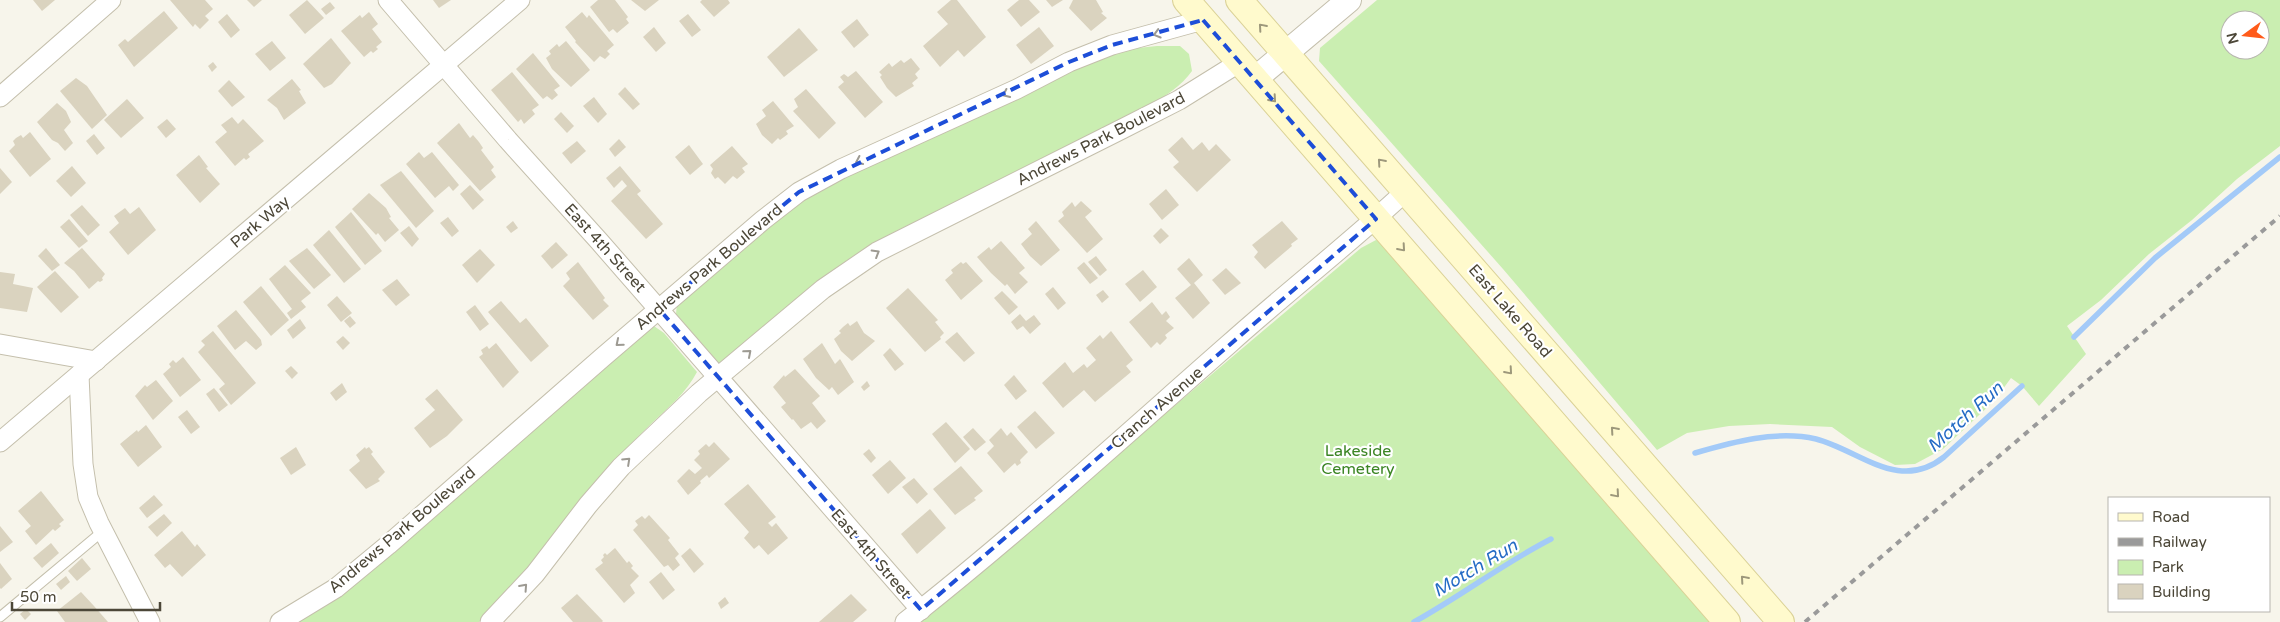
<svg xmlns="http://www.w3.org/2000/svg" width="2280" height="622" viewBox="0 0 2280 622" font-family="'Varela Round',sans-serif">
  <rect width="100%" height="100%" fill="#f7f5eb"/>
  <g fill="#caeeb1" fill-rule="evenodd">
    <path d="M 1377,0 L 2280,0 L 2280,146 L 2237,179 L 2192,220 L 2149,254 L 2101,300 L 2067,326 L 2086,354 L 2039,406 L 2022,386 L 2011,378 L 1994,401 L 1943,449 L 1915,464 L 1895,465 L 1860,447 L 1832,427 L 1770,424 L 1729,426 L 1687,433 L 1657,450 L 1503,269 L 1319,61 L 1320,48 ZM 2230,20 L 2260,20 L 2260,50 L 2230,50 Z"/>
    <path d="M 1157,46 L 1180,46 L 1189,54 L 1192,71 C 1171,100 1131,113 1101,130 C 1057,153 1014,175 969,197 C 931,215 891,231 855,255 C 806,287 767,331 719,363 L 676,314 L 677,303 L 762,226 L 824,186 L 1109,51 Z"/>
    <polygon points="1376,240 1382,242 1713,622 919,622 1361,248"/>
    <path d="M 651,324 L 664,333 L 697,372 C 686,393 669,407 652,423 C 636,438 621,454 606,470 C 562,519 527,576 479,622 L 297,622 L 556,411 Z"/>
  </g>
  <g fill="none" stroke-linecap="round" stroke-linejoin="round">
    <g stroke="#a3caf8" stroke-width="5.5">
      <polyline points="2074,337 2155,258 2280,157"/>
      <path d="M 1695,453 C 1733,442 1776,430 1816,439 C 1859,450 1899,493 1944,457 L 2022,386"/>
      <path d="M 1414,622 C 1461,596 1504,563 1551,539"/>
    </g>
  </g>
  <g fill="#dad3bf">
    <polygon points="33,0 55,0 42,11"/>
    <polygon points="170,0 205,0 213,9 205,16 209,20 200,29 195,24 193,27"/>
    <polygon points="247,0 262,0 254,7"/>
    <polygon points="307,0 324,18 305,34 289,15"/>
    <polygon points="433,0 451,0 439,8"/>
    <polygon points="598,0 615,0 628,17 626,19 629,23 617,33 613,29 609,32 590,7"/>
    <polygon points="631,0 659,0 645,11"/>
    <polygon points="702,0 728,0 730,3 714,17 700,2"/>
    <polygon points="951,0 957,0 986,37 964,57 958,50 940,67 923,46 948,24 937,12"/>
    <polygon points="1019,0 1029,0 1040,12 1021,27 1007,10"/>
    <polygon points="1046,0 1063,0 1052,7"/>
    <polygon points="1073,0 1096,0 1103,12 1101,13 1107,18 1091,31 1069,8"/>
    <polygon points="330,2 335,8 326,15 321,9"/>
    <polygon points="164,11 178,28 134,67 118,45 125,39 128,42"/>
    <polygon points="369,12 378,24 372,29 382,42 376,47 378,49 373,53 371,51 364,57 341,31 360,15 362,18"/>
    <polygon points="582,12 587,18 589,15 614,45 607,51 610,54 605,59 600,56 594,62 575,42 576,41 565,27"/>
    <polygon points="227,14 240,30 231,38 218,22"/>
    <polygon points="688,14 701,30 692,37 679,21"/>
    <polygon points="857,19 869,35 854,48 841,32"/>
    <polygon points="654,27 666,43 656,52 643,37"/>
    <polygon points="1039,27 1054,46 1031,64 1016,45"/>
    <polygon points="799,28 818,50 784,77 767,57"/>
    <polygon points="331,38 351,63 332,84 324,88 303,64"/>
    <polygon points="272,41 286,58 270,71 255,54"/>
    <polygon points="566,41 590,70 571,87 552,69 546,58 551,54 549,51 557,44 559,47"/>
    <polygon points="533,53 560,86 554,90 558,95 552,100 547,96 543,99 516,69"/>
    <polygon points="911,58 920,69 915,74 918,78 912,83 914,86 896,97 887,88 880,77 882,75 879,72 889,63 892,67 901,60 904,63"/>
    <polygon points="213,62 217,67 212,72 208,66"/>
    <polygon points="856,71 883,102 865,118 838,87 844,82 840,77 844,74 848,77"/>
    <polygon points="512,72 539,105 532,110 535,114 524,124 521,119 518,122 491,90"/>
    <polygon points="76,78 87,86 107,115 92,129 60,91"/>
    <polygon points="292,79 301,90 299,91 306,103 284,120 277,108 267,100"/>
    <polygon points="229,80 245,97 232,107 218,91"/>
    <polygon points="625,87 640,104 633,110 618,94"/>
    <polygon points="806,89 836,123 819,139 793,111 798,107 794,99"/>
    <polygon points="594,97 607,114 598,123 583,106"/>
    <polygon points="127,99 144,118 121,138 104,120"/>
    <polygon points="773,101 794,126 786,131 788,134 780,140 778,138 772,144 762,135 756,124 766,116 762,110"/>
    <polygon points="57,103 66,111 71,122 64,130 73,143 65,151 58,143 52,140 37,122"/>
    <polygon points="561,112 574,126 567,133 554,119"/>
    <polygon points="232,117 238,124 243,119 264,141 248,154 250,157 246,160 244,158 235,166 215,142 227,132 221,125"/>
    <polygon points="167,119 176,129 166,138 157,127"/>
    <polygon points="459,123 470,138 473,135 479,142 483,148 481,150 494,167 491,170 496,177 480,191 437,143"/>
    <polygon points="30,132 51,159 30,177 9,151 15,145 13,141 16,138 21,135 23,138"/>
    <polygon points="94,134 105,148 97,155 86,141"/>
    <polygon points="1182,137 1193,150 1202,142 1209,151 1216,144 1231,160 1197,192 1173,167 1179,162 1168,150"/>
    <polygon points="619,139 626,147 615,157 609,149"/>
    <polygon points="577,141 586,151 571,164 562,153"/>
    <polygon points="689,145 703,164 690,175 675,157"/>
    <polygon points="732,146 748,164 742,168 745,172 737,179 733,176 725,184 718,177 715,179 711,173 713,169 710,165"/>
    <polygon points="419,152 424,158 432,152 459,185 453,191 449,186 435,198 406,164"/>
    <polygon points="199,155 208,167 206,168 220,184 200,203 176,175"/>
    <polygon points="72,166 86,183 71,197 56,181"/>
    <polygon points="620,166 641,191 637,194 663,224 646,239 611,201 627,186 622,180 614,188 606,178"/>
    <polygon points="0,168 12,182 0,194"/>
    <polygon points="401,171 434,211 416,228 380,185"/>
    <polygon points="470,185 484,200 473,210 460,194"/>
    <polygon points="1166,189 1179,205 1162,220 1149,204"/>
    <polygon points="369,193 386,208 391,217 389,218 399,230 385,242 378,233 376,235 352,209"/>
    <polygon points="1081,201 1092,211 1085,217 1103,239 1087,253 1058,221 1064,216 1062,212 1072,202 1075,207"/>
    <polygon points="82,205 100,225 88,236 70,215"/>
    <polygon points="139,207 156,230 128,255 109,232 119,223 114,216 125,208 130,214"/>
    <polygon points="351,212 382,251 365,265 335,227"/>
    <polygon points="448,217 459,231 452,237 440,223"/>
    <polygon points="69,219 88,241 79,248 60,227"/>
    <polygon points="513,221 518,228 511,233 506,227"/>
    <polygon points="1036,221 1060,250 1041,266 1030,256 1021,244 1032,234 1028,229"/>
    <polygon points="1282,221 1298,239 1291,244 1292,246 1265,269 1254,257 1258,252 1252,245"/>
    <polygon points="409,226 419,239 412,247 400,233"/>
    <polygon points="1161,228 1169,236 1160,244 1153,236"/>
    <polygon points="329,230 361,269 344,283 313,245"/>
    <polygon points="1001,241 1025,268 1019,273 1028,282 1015,294 1007,284 1005,286 991,273 977,257 989,247 991,250"/>
    <polygon points="556,242 568,255 552,269 541,256"/>
    <polygon points="46,248 60,265 52,271 38,256"/>
    <polygon points="82,248 105,274 102,278 103,280 100,282 98,281 89,289 74,271 64,263"/>
    <polygon points="307,248 331,275 314,289 289,261"/>
    <polygon points="480,249 495,265 477,283 462,265"/>
    <polygon points="1096,256 1107,270 1100,276 1088,262"/>
    <polygon points="1189,258 1203,275 1194,283 1210,303 1193,319 1175,298 1191,285 1177,269"/>
    <polygon points="578,262 605,298 603,300 609,306 593,320 563,286 570,279 566,273"/>
    <polygon points="961,262 963,264 966,262 983,281 961,300 945,280 953,273 951,270"/>
    <polygon points="1084,262 1098,278 1090,284 1077,268"/>
    <polygon points="285,265 311,293 301,301 306,307 291,319 287,313 292,309 269,279"/>
    <polygon points="1226,268 1241,283 1225,295 1212,280"/>
    <polygon points="1143,270 1157,287 1140,302 1125,284"/>
    <polygon points="55,271 79,297 61,313 37,287"/>
    <polygon points="0,272 15,274 13,284 33,288 27,312 0,308"/>
    <polygon points="397,279 410,295 396,306 382,290"/>
    <polygon points="261,286 289,320 271,336 243,302"/>
    <polygon points="1053,287 1066,303 1058,310 1045,294"/>
    <polygon points="908,288 938,320 935,322 944,333 940,337 941,339 925,352 886,308"/>
    <polygon points="1103,290 1109,297 1102,303 1096,295"/>
    <polygon points="1002,291 1018,307 1009,315 994,298"/>
    <polygon points="337,296 352,313 341,322 327,305"/>
    <polygon points="501,301 520,323 526,318 549,346 531,362 488,312"/>
    <polygon points="1152,302 1162,315 1166,311 1170,317 1166,321 1174,328 1165,335 1167,338 1160,345 1157,342 1151,348 1129,322"/>
    <polygon points="475,305 489,324 480,331 466,312"/>
    <polygon points="236,310 261,340 262,345 256,350 246,341 235,350 217,326"/>
    <polygon points="1020,314 1026,321 1034,315 1041,324 1030,334 1023,326 1017,330 1011,322"/>
    <polygon points="350,316 356,323 350,328 344,321"/>
    <polygon points="300,319 306,328 293,339 287,330"/>
    <polygon points="857,321 864,333 875,341 852,361 841,351 834,339 841,333 839,331 843,327 848,323 850,326"/>
    <polygon points="213,331 256,383 231,405 219,389 225,384 198,352 205,345 201,341"/>
    <polygon points="1111,331 1133,360 1126,366 1131,372 1095,402 1084,390 1063,408 1042,383 1065,362 1073,373 1084,364 1087,368 1096,360 1086,348 1100,335 1103,339"/>
    <polygon points="957,332 975,353 964,362 945,342"/>
    <polygon points="343,336 350,343 343,350 336,342"/>
    <polygon points="496,343 519,372 503,388 479,357 483,354 481,350 487,346 489,349"/>
    <polygon points="822,343 835,364 840,359 854,382 838,395 832,387 829,390 816,378 803,359"/>
    <polygon points="890,348 904,364 895,371 883,355"/>
    <polygon points="183,357 201,380 180,397 163,374 171,367 169,364 173,360 176,363"/>
    <polygon points="291,366 298,373 292,379 285,371"/>
    <polygon points="795,369 820,396 812,403 826,421 817,429 811,422 801,429 793,419 792,420 781,407 786,403 773,387 784,375 785,377"/>
    <polygon points="1014,375 1027,391 1016,400 1004,385"/>
    <polygon points="156,380 173,401 153,420 135,396 145,385 147,387"/>
    <polygon points="867,381 870,386 864,391 861,387"/>
    <polygon points="342,383 347,392 336,401 330,393"/>
    <polygon points="214,388 228,405 219,412 206,394"/>
    <polygon points="437,389 463,420 447,436 430,448 414,428 435,410 425,399"/>
    <polygon points="187,410 200,427 191,434 178,417"/>
    <polygon points="1035,411 1055,433 1036,449 1017,427"/>
    <polygon points="946,422 970,449 955,463 932,434"/>
    <polygon points="146,425 162,447 138,467 120,444 137,430 138,432"/>
    <polygon points="973,428 986,442 975,451 963,437"/>
    <polygon points="1001,428 1007,436 1011,432 1028,452 1020,460 1021,463 1017,466 1015,463 1004,473 987,453 994,446 989,440"/>
    <polygon points="714,442 730,459 709,478 707,475 700,481 701,483 688,495 677,481 689,469 695,474 702,468 694,460 700,454 698,451 706,444 709,447"/>
    <polygon points="296,447 306,465 291,475 280,458"/>
    <polygon points="365,447 366,449 369,447 373,452 371,454 385,472 378,479 380,481 366,489 349,470 360,461 356,455"/>
    <polygon points="869,449 876,458 871,463 863,454"/>
    <polygon points="890,460 906,478 888,494 872,475"/>
    <polygon points="961,466 983,491 974,498 976,500 955,515 933,489"/>
    <polygon points="914,478 928,494 917,504 902,487"/>
    <polygon points="748,484 776,517 768,523 772,527 776,523 788,538 768,555 759,545 754,549 744,538 749,532 724,504"/>
    <polygon points="41,491 64,520 59,524 61,526 55,531 53,529 36,545 25,531 31,526 18,511"/>
    <polygon points="154,495 163,505 147,518 139,508"/>
    <polygon points="930,509 946,528 917,554 901,534"/>
    <polygon points="164,514 172,523 157,537 148,527"/>
    <polygon points="649,515 670,538 668,540 679,554 675,558 680,565 673,571 668,565 664,567 633,530 638,525 635,521 642,516 645,519"/>
    <polygon points="0,526 13,542 0,552"/>
    <polygon points="182,531 195,547 197,544 206,555 182,577 170,564 165,568 154,555"/>
    <polygon points="51,543 59,553 42,568 33,558"/>
    <polygon points="615,548 627,563 629,561 633,566 631,568 639,576 630,585 635,593 624,603 595,569 603,563 601,560 604,557 603,555 605,553 607,555"/>
    <polygon points="690,548 704,564 694,573 681,556"/>
    <polygon points="82,558 91,569 77,581 68,571"/>
    <polygon points="0,563 12,579 1,589 0,588"/>
    <polygon points="661,572 675,590 663,600 649,582"/>
    <polygon points="66,576 70,582 61,590 56,584"/>
    <polygon points="81,592 94,606 108,622 65,622 57,611"/>
    <polygon points="577,594 603,621 602,622 573,622 561,608"/>
    <polygon points="851,594 867,610 853,622 819,622"/>
    <polygon points="725,597 729,603 721,609 718,603"/>
    <polygon points="26,609 31,614 25,620 20,614"/>
  </g>
  <g fill="none" stroke-linecap="round" stroke-linejoin="round">
    <defs>
      <polyline id="service" points="0,617 103,531"/>
      <g id="minor">
        <polyline points="388,0 508,140 599,241 921,610"/>
        <polyline points="0,97 111,0"/>
        <polyline points="0,344 96,361"/>
        <polyline points="79,375 83,464 88,497 99,523 150,622"/>
        <polyline points="0,442 520,0"/>
        <polyline points="280,622 336,588 388,545 603,357 763,220 799,192 841,169 1017,89 1069,62 1112,45 1203,20"/>
        <polyline points="490,622 535,574 588,505 621,467 699,393 823,289 877,252 1122,129 1179,100 1240,62"/>
        <path d="M 905,622 C 1017,534 1122,438 1229,344 C 1287,292 1349,244 1406,191"/>
      </g>
      <polyline id="tertiary" points="1255,79 1349,0"/>
      <g id="secondary">
        <polyline points="1186,0 1727,622"/>
        <polyline points="1239,0 1781,622"/>
      </g>
    </defs>
    <use href="#service" stroke="#c4bfac" stroke-width="11"/>
    <use href="#minor" stroke="#c4bfac" stroke-width="21"/>
    <use href="#tertiary" stroke="#c4bfac" stroke-width="26"/>
    <use href="#secondary" stroke="#dbd297" stroke-width="28"/>
    <use href="#service" stroke="#fff" stroke-width="9"/>
    <use href="#minor" stroke="#fff" stroke-width="19"/>
    <use href="#tertiary" stroke="#fff" stroke-width="24"/>
    <use href="#secondary" stroke="#fffacd" stroke-width="26"/>
    <polyline stroke="#9a9a9a" stroke-width="4" stroke-dasharray="6 6" stroke-linecap="butt" points="1805,622 2280,216"/>
  </g>
  <defs><path id="oneway-chevron" d="M-2-3.5L2.5 0L-2 3.5" fill="none" stroke-width="1.6" stroke-linecap="round" stroke-linejoin="round" transform="scale(1.25)"/></defs>
  <g stroke="#9d987b">
    <use href="#oneway-chevron" transform="translate(1262 27) rotate(-131)"/>
    <use href="#oneway-chevron" transform="translate(1273 99) rotate(49)"/>
    <use href="#oneway-chevron" transform="translate(1381 162) rotate(-131)"/>
    <use href="#oneway-chevron" transform="translate(1402 248) rotate(49)"/>
    <use href="#oneway-chevron" transform="translate(1509 371) rotate(49)"/>
    <use href="#oneway-chevron" transform="translate(1614 430) rotate(-131)"/>
    <use href="#oneway-chevron" transform="translate(1616 494) rotate(49)"/>
    <use href="#oneway-chevron" transform="translate(1744 579) rotate(-131)"/>
  </g>
  <g stroke="#9d9a92">
    <use href="#oneway-chevron" transform="translate(1157 34) rotate(164)"/>
    <use href="#oneway-chevron" transform="translate(1006 94) rotate(155)"/>
    <use href="#oneway-chevron" transform="translate(859 161) rotate(155)"/>
    <use href="#oneway-chevron" transform="translate(876 253) rotate(-31)"/>
    <use href="#oneway-chevron" transform="translate(619 343) rotate(140)"/>
    <use href="#oneway-chevron" transform="translate(748 353) rotate(-41)"/>
    <use href="#oneway-chevron" transform="translate(627 461) rotate(-43)"/>
    <use href="#oneway-chevron" transform="translate(524 587) rotate(-48)"/>
  </g>
  <path fill="none" stroke="#1d4ed8" stroke-width="4" stroke-dasharray="10 6" stroke-linejoin="round" d="M 1203,20 L 1376,219 L 921,610 L 659,309 L 799,192 L 1069,62 L 1112,45 Z"/>
  <g text-anchor="middle" dominant-baseline="central" stroke-width="4.5" stroke-linejoin="round" paint-order="stroke">
    <g font-size="16" fill="#4c4738" stroke="#fff">
      <text transform="translate(1101 139) rotate(-27)">Andrews Park Boulevard</text>
      <text transform="translate(260 222) rotate(-40)">Park Way</text>
      <text transform="translate(605 248) rotate(48)">East 4th Street</text>
      <text transform="translate(709 267) rotate(-40)">Andrews Park Boulevard</text>
      <text transform="translate(1510 311) rotate(49)">East Lake Road</text>
      <text transform="translate(1157 408) rotate(-41)">Cranch Avenue</text>
      <text transform="translate(402 530) rotate(-40)">Andrews Park Boulevard</text>
      <text transform="translate(871 554) rotate(49)">East 4th Street</text>
    </g>
    <g font-size="16" fill="#3b8524" stroke="#fff">
      <text x="1358" y="451">Lakeside<tspan x="1358" dy="18">Cemetery</tspan></text>
    </g>
    <g font-size="18" font-style="italic" fill="#246bc5" stroke="#fff">
      <text transform="translate(1965 417) rotate(-42)">Motch Run</text>
      <text transform="translate(1475 568) rotate(-31)">Motch Run</text>
    </g>
  </g>
  <rect x="2108" y="497" width="162" height="115" fill="#ffffff" stroke="#b7b5af"/>
  <rect x="2118" y="513" width="25" height="8" fill="#fffacd" stroke="#b7b5af"/>
  <text x="2152" y="522" font-size="15" fill="#4c4738">Road</text>
  <rect x="2118" y="538" width="25" height="8" fill="#9a9a9a" stroke="#b7b5af"/>
  <text x="2152" y="547" font-size="15" fill="#4c4738">Railway</text>
  <rect x="2118" y="560" width="25" height="15" fill="#caeeb1" stroke="#b7b5af"/>
  <text x="2152" y="572" font-size="15" fill="#4c4738">Park</text>
  <rect x="2118" y="584" width="25" height="15" fill="#dad3bf" stroke="#b7b5af"/>
  <text x="2152" y="597" font-size="15" fill="#4c4738">Building</text>
  <g transform="translate(2245 35) rotate(255)"><circle r="24" fill="#ffffff" stroke="#b7b5af"/>
  <path d="M0-4L9 19L0 12L-9 19Z" fill="#ff5b1a"/>
  <text y="-8" font-size="14" font-weight="bold" text-anchor="middle" fill="#4c4738">N</text>
  </g>
  <path d="M12 602v8h148v-8" fill="none" stroke="#4c4738" stroke-width="2.5"/>
  <text x="20" y="602" font-size="15" fill="#4c4738" stroke="#ffffff" stroke-width="4" paint-order="stroke">50 m</text>
</svg>
